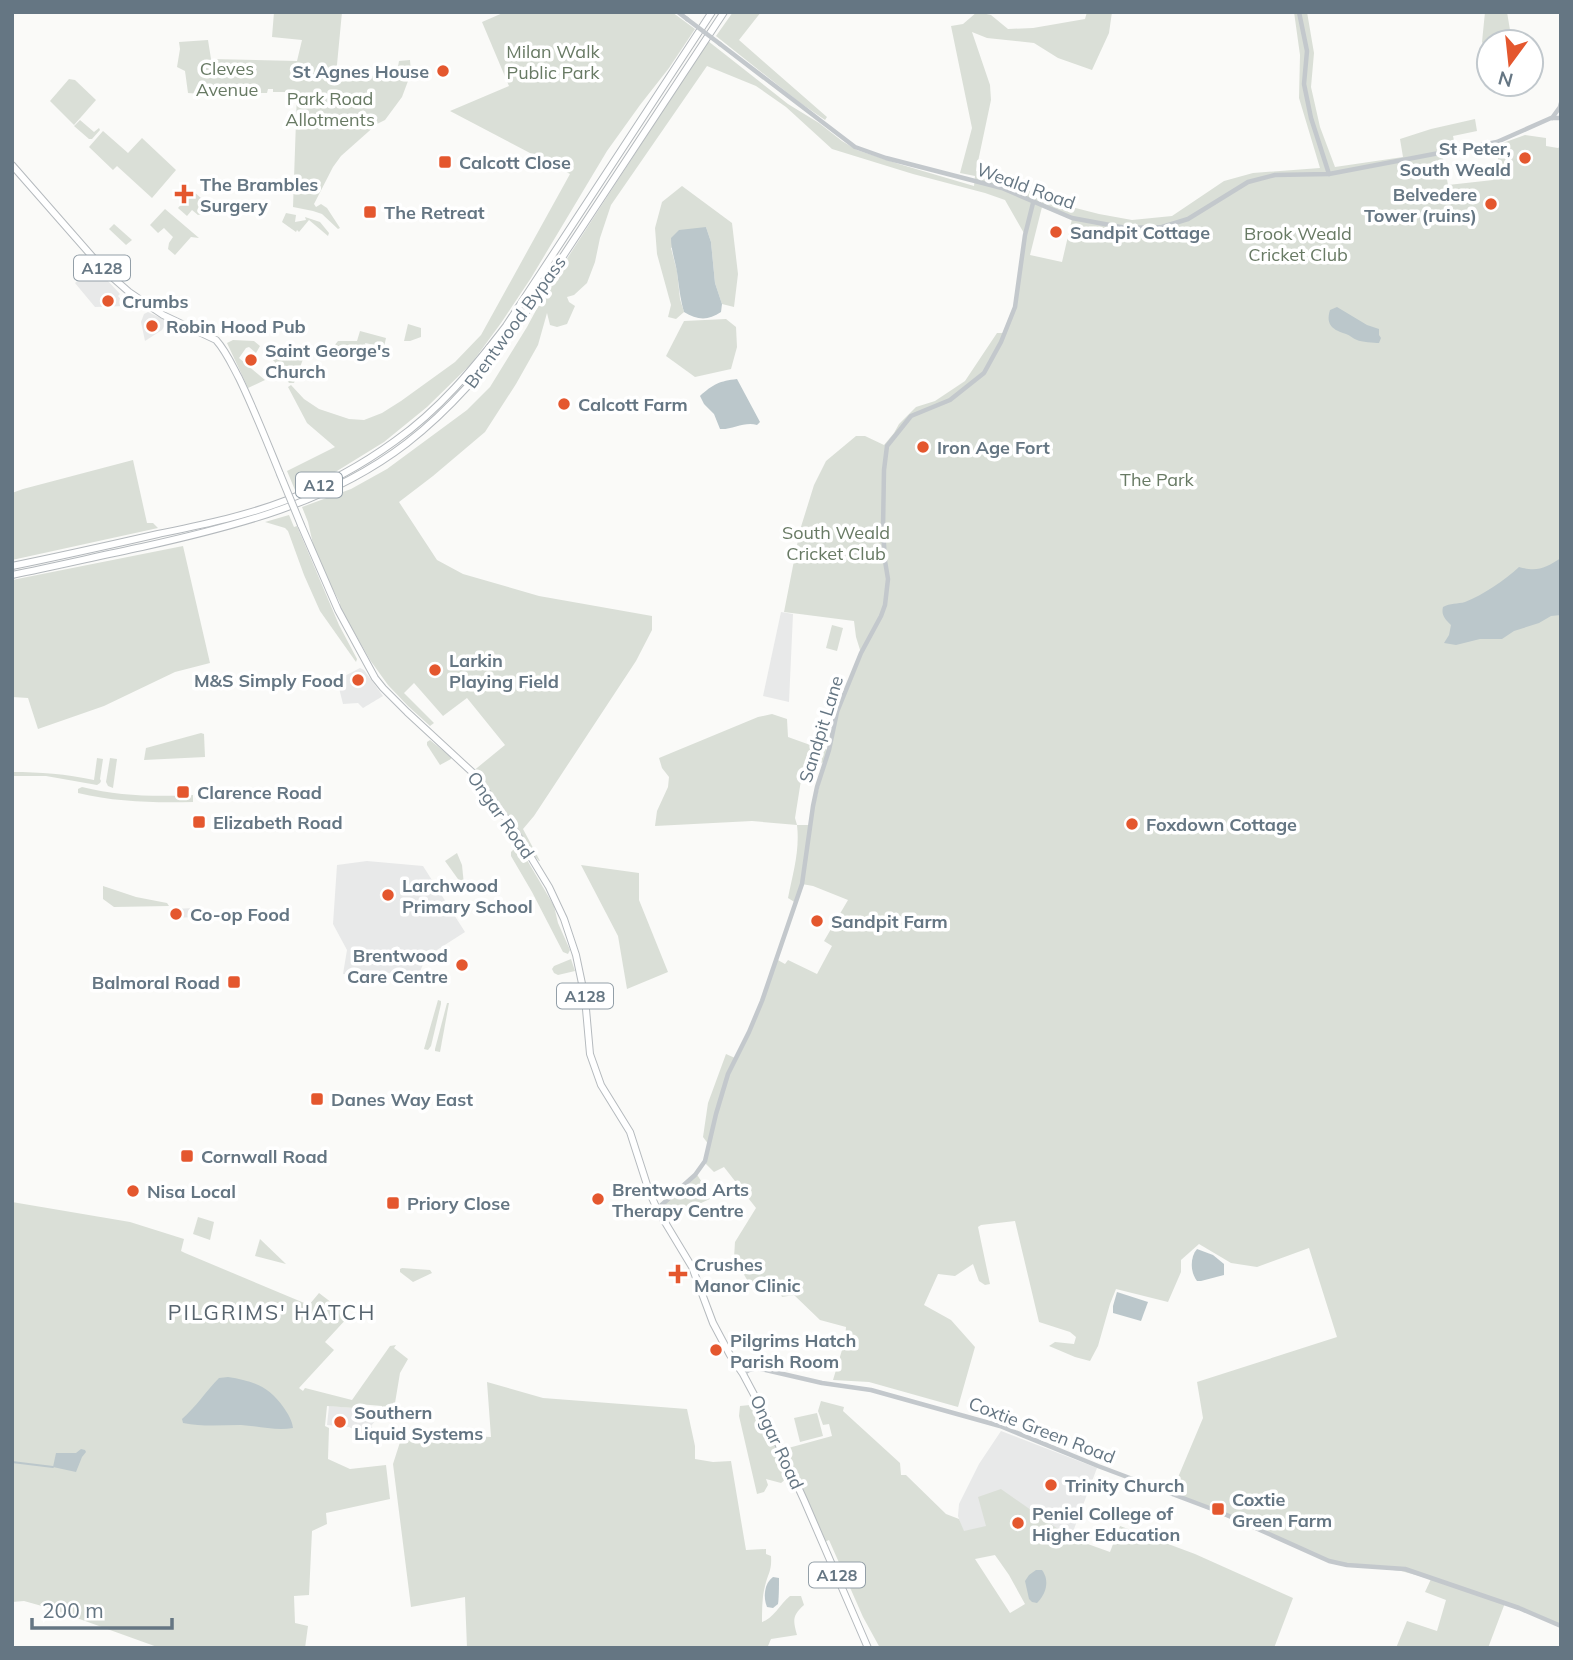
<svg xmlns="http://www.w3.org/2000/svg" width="1573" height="1660" viewBox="0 0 1573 1660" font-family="Mulish,sans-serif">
  <rect width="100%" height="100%" fill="#fafaf8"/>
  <g fill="#e8e9e9">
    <polygon points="94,266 120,294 118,296 126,306 95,307 75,283"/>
    <polygon points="148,312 167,321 162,330 145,341 141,322 144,314"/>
    <polygon points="781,612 793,614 789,702 763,696"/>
    <polygon points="360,668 364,670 383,696 363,708 358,703 343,704 337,680"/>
    <polygon points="367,861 423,866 465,932 426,957 417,979 410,975 394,973 343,974 347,950 333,924 337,865"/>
    <polygon points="196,908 197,917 172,918 171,909"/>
    <polygon points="329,1406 379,1410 379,1415 376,1416 375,1421 371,1426 373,1429 372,1434 361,1433 349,1427 327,1425"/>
    <polygon points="1001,1431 1097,1468 1042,1614 995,1555 963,1531 958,1516 959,1504 979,1464"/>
  </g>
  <g fill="#dadfd7" fill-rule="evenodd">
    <polygon points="274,12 342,12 336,75 364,79 365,75 396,78 399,61 410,60 411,73 402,97 385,120 377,124 341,156 333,167 314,204 316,207 321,204 327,208 340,228 338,229 322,214 313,211 293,207 297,92 273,92 273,89 268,89 267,93 240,93 239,97 188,93 185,71 177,67 180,49 179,42 208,40 211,59 297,61 302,40 272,37"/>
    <polygon points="505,12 672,12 695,29 669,68 640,105 607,151 531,278 501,323 471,364 427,407 384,442 337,471 295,490 287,471 335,447 307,423 288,387 291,385 304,399 319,409 349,419 364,420 382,413 401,401 455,362 481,335 570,174 450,111 509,86 482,22"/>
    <polygon points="733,12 761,12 739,40 827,117 825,120 799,102 716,36"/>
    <path d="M 977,12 L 991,15 L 1008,29 L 1033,28 L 1085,19 L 1087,12 L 1112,12 L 1109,33 L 1092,70 L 1058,58 L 1034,43 L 987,38 L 972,32 L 990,85 L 991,100 L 976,171 L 1009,181 L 1052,202 L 1099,214 L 1132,220 L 1172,216 L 1224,181 L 1253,173 L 1320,168 L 1299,98 L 1300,55 L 1294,12 L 1307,12 L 1314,53 L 1311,87 L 1320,127 L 1335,167 L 1403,157 L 1400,139 L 1431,129 L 1475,119 L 1477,131 L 1453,136 L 1456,150 L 1486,145 L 1483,149 L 1443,158 L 1448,185 L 1493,180 L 1501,147 L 1500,144 L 1525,135 L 1546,138 L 1546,146 L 1558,148 L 1561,146 L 1561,1626 L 1505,1603 L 1488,1648 L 1396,1648 L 1407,1621 L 1437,1631 L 1446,1600 L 1425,1592 L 1431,1579 L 1401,1571 L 1337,1563 L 1171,1494 L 1203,1418 L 1197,1382 L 1337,1337 L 1309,1248 L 1257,1267 L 1231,1263 L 1199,1244 L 1181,1260 L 1181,1272 L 1168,1302 L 1116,1289 L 1110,1304 L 1098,1346 L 1090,1361 L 1075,1357 L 1049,1346 L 1055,1342 L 1074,1344 L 1076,1337 L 1070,1332 L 1039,1322 L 1015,1221 L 981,1225 L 978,1227 L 990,1284 L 985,1285 L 979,1281 L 973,1264 L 955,1276 L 938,1274 L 924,1305 L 951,1320 L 975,1347 L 958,1407 L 869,1382 L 833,1380 L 845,1340 L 846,1327 L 820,1320 L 794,1295 L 782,1297 L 773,1276 L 755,1284 L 749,1283 L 734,1258 L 735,1242 L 756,1208 L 724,1167 L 714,1172 L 705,1163 L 709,1145 L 703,1137 L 708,1103 L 726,1054 L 735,1058 L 749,1032 L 776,959 L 785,964 L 788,960 L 817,974 L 832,946 L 824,941 L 848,900 L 813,886 L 802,884 L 796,903 L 788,898 C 793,873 800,850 797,825 L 752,821 L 655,826 L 657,811 L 668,787 L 669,777 L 662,768 L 659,758 L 758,717 L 772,714 L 787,719 L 788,737 L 813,746 L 829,750 L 837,712 L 861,653 L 856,637 L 854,621 L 784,612 L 800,530 L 814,485 L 826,461 L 856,436 L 865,436 L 884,445 L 894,433 L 899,424 L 916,407 L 935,401 L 965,381 L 997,333 L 1005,333 L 1015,307 L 1025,235 L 1005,200 L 985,193 L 913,174 L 832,149 L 786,107 L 756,86 L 707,66 L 611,205 L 600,238 L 595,262 L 587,283 L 574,295 L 567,297 L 569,302 L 575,306 L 567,324 L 557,327 L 550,325 L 547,313 L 538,345 L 516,384 L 485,432 L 433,476 L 399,502 L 437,560 L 463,574 L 539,596 L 652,616 L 652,630 L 636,661 L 534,816 L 523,829 L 540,861 L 539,861 L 522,842 L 472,772 L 505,745 L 467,698 L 443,716 L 414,683 L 404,693 L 434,723 L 430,726 L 408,706 L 388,685 L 370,660 L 340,607 L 340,603 L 325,574 L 313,544 L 308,522 L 302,507 L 351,489 L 387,469 L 467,410 L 490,387 L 527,327 L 548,288 L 708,41 L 788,104 L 819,123 L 842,141 L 857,150 L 899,164 L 974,186 L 975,176 L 960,173 L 972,128 L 951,26 L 963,24 ZM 1042,207 L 1072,219 L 1062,262 L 1030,255 ZM 825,762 L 810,825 L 797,825 L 795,818 L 802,774 L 814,764 Z"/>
    <polygon points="1485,12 1507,12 1510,30 1509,36 1533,39 1531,51 1531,42 1489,42 1489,53 1482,42"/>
    <polygon points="69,79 75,80 96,100 74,125 50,101"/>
    <polygon points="80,120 94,132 99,128 100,130 92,139 89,139 74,126"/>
    <polygon points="103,131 128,153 142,138 176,170 152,198 117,166 113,170 89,147"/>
    <polygon points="682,186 732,223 738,274 734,307 722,304 715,283 711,242 706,227 671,248 677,271 680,299 684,312 676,319 668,317 671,305 657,254 655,228 662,202"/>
    <polygon points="193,191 202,199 201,203 209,207 202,214 198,215 192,210 187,216 178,208"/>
    <polygon points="165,209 199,238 191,237 175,255 168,249 169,243 173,237 164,228 158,233 150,225"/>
    <polygon points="286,213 296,215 295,222 306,220 305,217 320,222 329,233 328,236 309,220 299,232 297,230 296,232 282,222"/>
    <polygon points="114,224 132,240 126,245 109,229"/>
    <polygon points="726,319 736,327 737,347 731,369 695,377 666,356 684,321"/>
    <polygon points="408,324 421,328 421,337 410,341 404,341"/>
    <polygon points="360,331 386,338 384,347 365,343 368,352 352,347 350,352 334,346 338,341 357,341"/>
    <polygon points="233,340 254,341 260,346 256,353 249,347 246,348 239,358 265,380 248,388 227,343"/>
    <polygon points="265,348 288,355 305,354 294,383 289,383 282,372 274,376 273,372 278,367 275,362 265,353"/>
    <polygon points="133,460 147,523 153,523 158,528 12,560 12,493 23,489"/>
    <polygon points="289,515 294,527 297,526 339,625 357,659 356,662 320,611 304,575 288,531 285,528 265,522"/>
    <polygon points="183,546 210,663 175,672 104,706 38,729 28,698 12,697 12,580"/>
    <polygon points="832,625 843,628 837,651 826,648"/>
    <polygon points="201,733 204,734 205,757 144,760 146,748"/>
    <polygon points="430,740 451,757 451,759 440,765 427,745 427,742"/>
    <path d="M 97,758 L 103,759 L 100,779 L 101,781 L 100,783 L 97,785 L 46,776 L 12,776 L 12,772 C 40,772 66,774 94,780 Z"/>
    <polygon points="110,758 117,759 113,788 108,786 106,782"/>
    <path d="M 82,787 C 119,796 155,797 193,795 L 193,802 C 154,803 116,802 78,793 L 78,789 Z"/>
    <polygon points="515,848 520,848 554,906 558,923 570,950 568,954 563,952 532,892 511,856 511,852"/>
    <polygon points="457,853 462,865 464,885 463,886 445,861"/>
    <polygon points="581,865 639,873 639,900 668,972 627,989 618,936"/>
    <polygon points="103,886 136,897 167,903 169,906 114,907 103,899"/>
    <polygon points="571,959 575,971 558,975 554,973 552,969 554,966"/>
    <polygon points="438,1000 441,1001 441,1004 431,1046 428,1050 424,1049"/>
    <polygon points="447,1003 449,1003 440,1052 435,1051 435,1049"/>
    <polygon points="696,1173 712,1198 664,1220 657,1209"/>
    <polygon points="12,1202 130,1222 184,1239 181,1251 185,1253 309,1305 319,1293 349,1316 325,1342 334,1350 299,1388 303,1391 305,1388 352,1400 390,1346 396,1345 394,1348 408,1359 400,1373 393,1415 383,1414 382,1406 358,1404 354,1408 327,1406 325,1426 329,1428 328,1459 350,1469 386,1465 390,1499 326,1513 327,1524 312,1531 309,1595 294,1596 295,1623 308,1626 305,1648 160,1648 49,1608 24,1601 12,1602"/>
    <polygon points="198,1217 214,1222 210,1240 193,1234"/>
    <polygon points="260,1239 286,1264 255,1256"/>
    <polygon points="402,1268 430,1270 432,1273 413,1282 400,1272 400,1269"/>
    <path d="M 487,1382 L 543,1398 L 687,1409 L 695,1446 L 695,1459 L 713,1462 L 731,1461 L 746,1550 L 766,1549 L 766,1554 L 771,1556 C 772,1571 768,1573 765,1586 C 762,1597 762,1610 762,1622 C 773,1619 780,1604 790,1596 L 801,1596 L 804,1605 C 792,1616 793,1620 797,1635 L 771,1639 L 768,1646 L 771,1648 L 467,1648 L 465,1597 L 411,1607 L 393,1464 L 401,1439 L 448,1443 L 452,1435 L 491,1437 Z"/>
    <path d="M 821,1401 L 844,1407 L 843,1411 L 900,1463 L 901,1475 L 906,1475 L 946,1514 L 959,1519 L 964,1531 L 986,1526 L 978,1497 L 1001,1489 L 1071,1538 L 1110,1552 L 1120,1526 L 1195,1554 L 1293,1598 L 1274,1648 L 880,1648 L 863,1617 L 829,1540 L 822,1543 L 792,1474 L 781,1483 L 766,1479 L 768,1485 L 764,1492 L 757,1494 L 739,1416 L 740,1406 L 760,1404 L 781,1450 L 832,1436 L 829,1424 L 823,1425 L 818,1411 ZM 995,1555 L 1009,1575 L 1025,1604 L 1010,1613 L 975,1559 Z"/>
    <polygon points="817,1413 823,1436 800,1442 794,1418"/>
  </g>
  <g fill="#bbc7cb">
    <path d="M 706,227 L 711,242 L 715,283 L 722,304 L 721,312 C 708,321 697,320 684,312 C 680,298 679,286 677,272 C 675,260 671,250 671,238 L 679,230 Z"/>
    <path d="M 1337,307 L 1367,325 L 1379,329 L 1379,335 L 1381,338 L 1379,343 C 1374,343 1361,342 1357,340 C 1353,339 1350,335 1346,334 C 1334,330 1325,326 1330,310 Z"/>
    <path d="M 737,379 L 760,422 L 757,425 C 745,421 732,430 720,429 L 714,414 L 704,404 L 700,396 C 713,384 720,381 737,379 Z"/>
    <path d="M 1561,558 L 1561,615 L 1551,616 L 1539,623 L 1514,631 L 1502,639 L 1480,639 L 1456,645 L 1444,643 L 1449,635 L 1451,625 C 1445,619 1441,615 1443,607 C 1450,603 1458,604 1465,602 C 1483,595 1505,580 1519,567 C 1538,572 1545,568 1561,558 Z"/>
    <path d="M 1197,1249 L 1213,1255 L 1224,1264 L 1224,1275 L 1201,1281 L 1197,1281 C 1190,1272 1190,1257 1197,1249 Z"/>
    <polygon points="1117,1292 1148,1302 1141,1321 1113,1313 1113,1306"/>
    <path d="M 228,1377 C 253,1381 269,1386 284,1408 C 288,1414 292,1420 293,1428 C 276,1431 258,1426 241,1425 C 222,1425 203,1427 183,1423 L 182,1419 C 196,1407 206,1391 219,1378 Z"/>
    <polygon points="81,1449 85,1450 86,1452 82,1457 76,1472 53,1467 56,1453 76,1453"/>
    <path d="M 1036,1570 L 1042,1570 C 1050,1581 1046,1594 1037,1603 L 1032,1602 L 1029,1599 L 1025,1581 L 1029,1575 Z"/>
    <path d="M 773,1577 L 779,1578 C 779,1585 779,1597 778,1604 L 773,1608 L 767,1607 C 763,1598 764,1583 773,1577 Z"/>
  </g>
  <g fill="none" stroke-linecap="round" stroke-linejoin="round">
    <polyline stroke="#bbc7cb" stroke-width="2" points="12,1462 53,1467"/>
    <defs>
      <g id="primary">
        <path d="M 12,165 L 104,270 L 129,292 L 163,315 L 216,340 C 226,351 232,365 239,378 C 254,409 267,442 280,474"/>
        <polyline points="301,525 338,610 375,678 383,688 407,712 472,772 515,831 549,887 564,919 576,955 585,998 590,1054 601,1085 630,1132 649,1191 657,1209 692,1267 713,1323 730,1355 743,1374 766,1417 804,1500 868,1648"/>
      </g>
      <g id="trunk">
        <path d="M 12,566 C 61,556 110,545 158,534 C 201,525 246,516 287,500 C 325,485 362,465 395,441 C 439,410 473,369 506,326 L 712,12"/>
        <path d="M 12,575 C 56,566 99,556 142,547 C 236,526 329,503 407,443 C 451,409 486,367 519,323 L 724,12"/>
      </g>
    </defs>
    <use href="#primary" stroke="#b5babe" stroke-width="8"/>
    <use href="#trunk" stroke="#b4b9bd" stroke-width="8"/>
    <g stroke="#c3c8cc" stroke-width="4.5">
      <polyline points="678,12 687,19"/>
      <polyline points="1299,12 1307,51 1304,84 1311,118 1329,174"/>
      <polyline points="720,44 855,147 886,158 1002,188 1072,218 1126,228 1162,227 1188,219 1248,182 1275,175 1329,174 1497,142 1551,118 1561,118"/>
      <polyline points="1552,118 1560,107 1561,103"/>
      <polyline points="657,1209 695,1175 705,1161 716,1114 728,1074 749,1032 762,1001 802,884 813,806 817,787 829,750 837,712 861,653 881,616 885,605 888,579 885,561 883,529 884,470 887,446 911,416 950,400 984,373 1001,342 1015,307 1025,235 1033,203"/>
      <polyline points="743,1374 749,1370 757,1368 822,1383 871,1390 1000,1426 1098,1466 1220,1512 1329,1561 1347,1565 1405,1569 1519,1608 1561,1626"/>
    </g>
    <use href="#primary" stroke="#fff" stroke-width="6"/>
    <use href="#trunk" stroke="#fff" stroke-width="6"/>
    <defs>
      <polyline id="primary-bridge" points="280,474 301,525"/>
    </defs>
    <use href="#primary-bridge" stroke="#b5babe" stroke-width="8" stroke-linecap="butt"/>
    <polyline stroke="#c3c8cc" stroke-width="4.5" points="687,19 720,44"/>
    <use href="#primary-bridge" stroke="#fff" stroke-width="6"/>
  </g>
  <g fill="#e4572e" stroke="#fff" stroke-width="2.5">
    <circle cx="443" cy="71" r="7"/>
    <circle cx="1525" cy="158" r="7"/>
    <rect x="438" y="155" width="14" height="14" rx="3.5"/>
    <path d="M180.5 183.5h7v7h7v7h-7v7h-7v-7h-7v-7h7z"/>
    <circle cx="1491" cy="204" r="7"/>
    <rect x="363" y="205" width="14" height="14" rx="3.5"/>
    <circle cx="1056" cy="232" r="7"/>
    <circle cx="108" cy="301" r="7"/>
    <circle cx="152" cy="326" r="7"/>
    <circle cx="251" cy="360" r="7"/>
    <circle cx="564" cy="404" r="7"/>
    <circle cx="923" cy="447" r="7"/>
    <circle cx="435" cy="670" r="7"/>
    <circle cx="358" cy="680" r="7"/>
    <rect x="176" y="785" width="14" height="14" rx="3.5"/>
    <rect x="192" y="815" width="14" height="14" rx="3.5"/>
    <circle cx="1132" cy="824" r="7"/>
    <circle cx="388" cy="895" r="7"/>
    <circle cx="176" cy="914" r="7"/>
    <circle cx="817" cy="921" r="7"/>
    <circle cx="462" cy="965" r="7"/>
    <rect x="227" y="975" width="14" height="14" rx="3.5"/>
    <rect x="310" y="1092" width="14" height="14" rx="3.5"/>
    <rect x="180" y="1149" width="14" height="14" rx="3.5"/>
    <circle cx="133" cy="1191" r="7"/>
    <circle cx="598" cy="1199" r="7"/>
    <rect x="386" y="1196" width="14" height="14" rx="3.5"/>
    <path d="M674.5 1263.5h7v7h7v7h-7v7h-7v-7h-7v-7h7z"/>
    <circle cx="716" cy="1350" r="7"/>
    <circle cx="340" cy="1422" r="7"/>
    <circle cx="1051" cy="1485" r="7"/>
    <rect x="1211" y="1502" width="14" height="14" rx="3.5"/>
    <circle cx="1018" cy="1523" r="7"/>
  </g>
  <g text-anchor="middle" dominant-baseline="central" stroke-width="7" stroke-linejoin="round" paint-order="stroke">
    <g fill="#fff" stroke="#939fa8" stroke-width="2">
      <rect x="74" y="255.5" width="56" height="25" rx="5"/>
      <rect x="296" y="472.5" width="46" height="25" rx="5"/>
      <rect x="557" y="983.5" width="56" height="25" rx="5"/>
      <rect x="809" y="1562.5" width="56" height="25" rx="5"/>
    </g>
    <g font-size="16" font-weight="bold" fill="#657683">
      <text x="102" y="268">A128</text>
      <text x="319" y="485">A12</text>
      <text x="585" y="996">A128</text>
      <text x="837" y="1575">A128</text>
    </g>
    <g font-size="18" fill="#687a64" stroke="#fff">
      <text x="553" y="51">Milan Walk<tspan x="553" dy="21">Public Park</tspan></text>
      <text x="227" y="68">Cleves<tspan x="227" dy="21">Avenue</tspan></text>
      <text x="330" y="98">Park Road<tspan x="330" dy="21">Allotments</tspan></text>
      <text x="1298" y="233">Brook Weald<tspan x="1298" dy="21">Cricket Club</tspan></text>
      <text x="1157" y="479">The Park</text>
      <text x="836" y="532">South Weald<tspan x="836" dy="21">Cricket Club</tspan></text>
    </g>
    <g font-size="18" font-weight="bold" fill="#657683" stroke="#fff" text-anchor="start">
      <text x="429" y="71" text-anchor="end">St Agnes House</text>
      <text x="1511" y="148" text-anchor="end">St Peter,<tspan x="1511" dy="21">South Weald</tspan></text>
      <text x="459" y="162">Calcott Close</text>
      <text x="200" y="184">The Brambles<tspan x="200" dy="21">Surgery</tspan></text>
      <text x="1477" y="194" text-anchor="end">Belvedere<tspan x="1477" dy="21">Tower (ruins)</tspan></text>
      <text x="384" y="212">The Retreat</text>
      <text x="1070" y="232">Sandpit Cottage</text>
      <text x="122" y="301">Crumbs</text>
      <text x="166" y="326">Robin Hood Pub</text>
      <text x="265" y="350">Saint George's<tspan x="265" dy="21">Church</tspan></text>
      <text x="578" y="404">Calcott Farm</text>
      <text x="937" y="447">Iron Age Fort</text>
      <text x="449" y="660">Larkin<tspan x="449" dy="21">Playing Field</tspan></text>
      <text x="344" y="680" text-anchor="end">M&amp;S Simply Food</text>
      <text x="197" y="792">Clarence Road</text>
      <text x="213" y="822">Elizabeth Road</text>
      <text x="1146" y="824">Foxdown Cottage</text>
      <text x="402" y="885">Larchwood<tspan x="402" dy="21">Primary School</tspan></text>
      <text x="190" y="914">Co-op Food</text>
      <text x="831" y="921">Sandpit Farm</text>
      <text x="448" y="955" text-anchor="end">Brentwood<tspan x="448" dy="21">Care Centre</tspan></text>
      <text x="220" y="982" text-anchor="end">Balmoral Road</text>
      <text x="331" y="1099">Danes Way East</text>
      <text x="201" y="1156">Cornwall Road</text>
      <text x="612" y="1189">Brentwood Arts<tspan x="612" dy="21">Therapy Centre</tspan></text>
      <text x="147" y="1191">Nisa Local</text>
      <text x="407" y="1203">Priory Close</text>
      <text x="694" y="1264">Crushes<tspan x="694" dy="21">Manor Clinic</tspan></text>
      <text x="730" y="1340">Pilgrims Hatch<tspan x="730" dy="21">Parish Room</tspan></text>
      <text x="354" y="1412">Southern<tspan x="354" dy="21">Liquid Systems</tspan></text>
      <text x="1065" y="1485">Trinity Church</text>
      <text x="1232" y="1499">Coxtie<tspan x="1232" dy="21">Green Farm</tspan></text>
      <text x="1032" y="1513">Peniel College of<tspan x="1032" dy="21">Higher Education</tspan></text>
    </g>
    <g font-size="18" fill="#657683" stroke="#fff">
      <text transform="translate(1026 186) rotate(20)">Weald Road</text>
      <text transform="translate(515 322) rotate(-54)">Brentwood Bypass</text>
      <text transform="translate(821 729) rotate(-73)">Sandpit Lane</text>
      <text transform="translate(501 815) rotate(55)">Ongar Road</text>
      <text transform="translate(1042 1430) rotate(21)">Coxtie Green Road</text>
      <text transform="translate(777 1442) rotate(65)">Ongar Road</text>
    </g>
    <g font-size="21" letter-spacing="2" fill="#57646e" stroke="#fff">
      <text x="272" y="1312">PILGRIMS' HATCH</text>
    </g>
  </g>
  <rect width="1573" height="1660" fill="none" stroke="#657683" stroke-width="28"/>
  <g transform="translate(1510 63) rotate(195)"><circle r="33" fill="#ffffff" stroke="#c1c8cd" stroke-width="2"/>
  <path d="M0-5L12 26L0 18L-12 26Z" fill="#e4572e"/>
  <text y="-10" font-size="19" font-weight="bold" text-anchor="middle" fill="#657683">N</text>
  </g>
  <path d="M32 1618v10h140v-10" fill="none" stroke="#657683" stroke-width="3.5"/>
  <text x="42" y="1618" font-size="21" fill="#657683" stroke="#ffffff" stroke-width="5" paint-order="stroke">200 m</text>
</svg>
